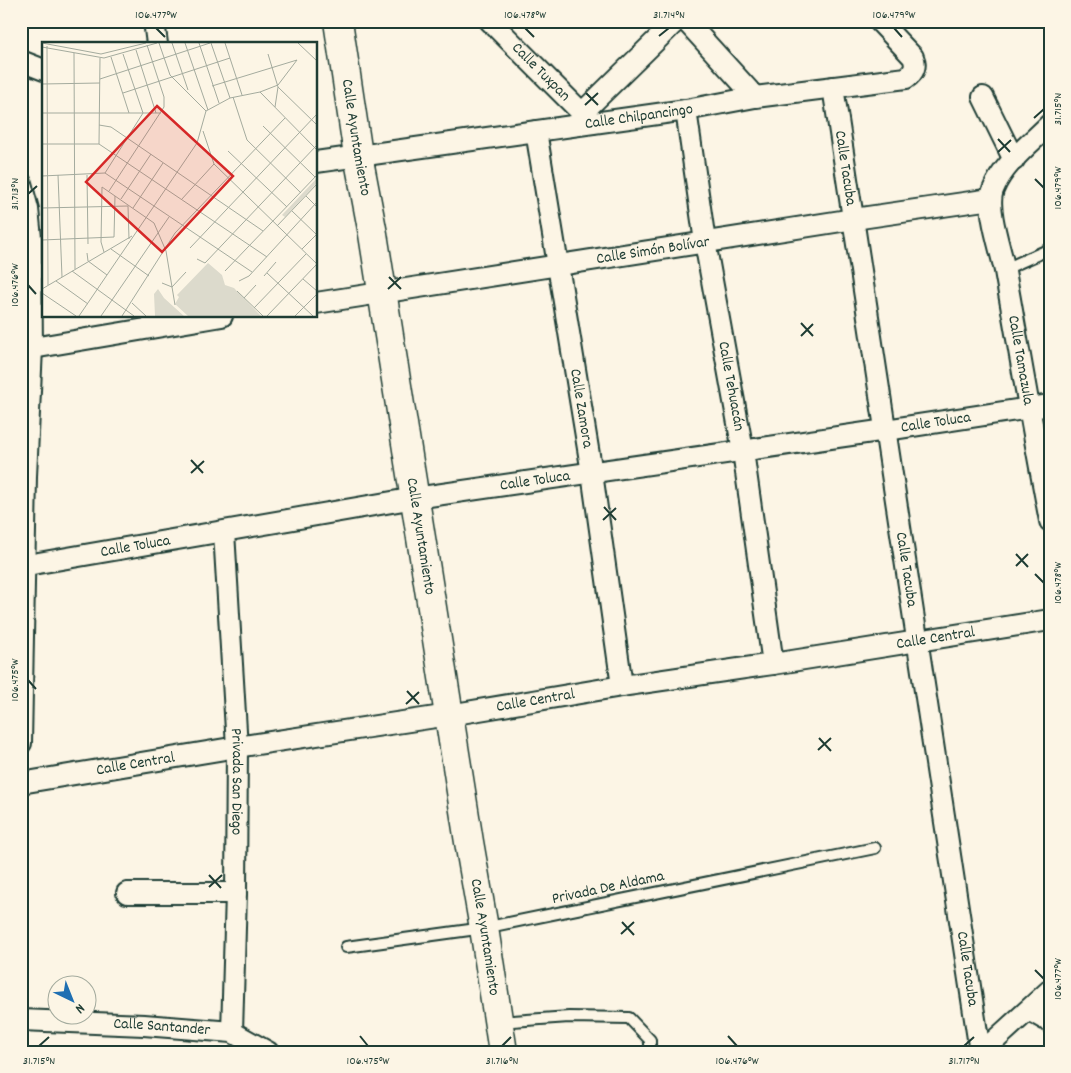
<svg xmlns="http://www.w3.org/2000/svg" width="1071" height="1073" viewBox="0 0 1071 1073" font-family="Dekko,sans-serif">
  <rect width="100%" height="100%" fill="#fcf5e5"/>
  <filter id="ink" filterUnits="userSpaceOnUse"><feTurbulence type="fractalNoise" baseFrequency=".02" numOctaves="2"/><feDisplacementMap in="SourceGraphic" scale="10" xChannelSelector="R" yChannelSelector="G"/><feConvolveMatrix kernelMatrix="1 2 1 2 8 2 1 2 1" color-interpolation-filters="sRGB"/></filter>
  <g filter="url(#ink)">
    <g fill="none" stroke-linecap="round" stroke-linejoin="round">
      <defs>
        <g id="service">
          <polyline points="1005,269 1050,249"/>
          <polyline points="346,947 484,928 875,848"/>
          <polyline points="499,1022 569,1017 629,1018 650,1040 650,1052"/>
        </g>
        <g id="minor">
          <polyline points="154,21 157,44"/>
          <path id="s1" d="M 490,21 L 592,123"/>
          <polyline points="686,21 755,97"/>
          <polyline points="21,61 44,70"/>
          <path id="s2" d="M 833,87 L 980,1052"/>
          <polyline points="983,97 1014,160"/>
          <path id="s3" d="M 686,110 L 705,242 L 743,451 L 773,664"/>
          <polyline points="582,113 676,21"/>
          <path id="s4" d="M 1050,124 C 1031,143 1003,164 993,190 C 986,209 1001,250 1005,271 C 1020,355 1034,438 1050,521"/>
          <path id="s5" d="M 536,131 L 592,473 L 622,686"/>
          <path id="s6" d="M 316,162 L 686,110 L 755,97 L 906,78 C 914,73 917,66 913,57 L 879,21"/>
          <polyline points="21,183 28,209 31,238 32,348 26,476 21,743"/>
          <path id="s7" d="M 316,303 L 854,219 L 991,199"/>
          <polyline points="21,350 222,316"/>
          <path id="s8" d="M 224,532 L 237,747 L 236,893 L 232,1032"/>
          <path id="s9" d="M 21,566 L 415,498 L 886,430 L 1050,405"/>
          <path id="s10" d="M 21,783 L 237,747 L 449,715 L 622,686 L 773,664 L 1050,620"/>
          <polyline points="127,893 236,893"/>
          <polyline points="1029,1010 1050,1022"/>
          <path id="s11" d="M 21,1020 L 144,1025 L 232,1032 L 268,1052"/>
          <polyline points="982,1052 1050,990"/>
        </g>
        <g id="secondary">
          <path id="s12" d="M 338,21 L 358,155 L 373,234 L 469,842 L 484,928 L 503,1052"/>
        </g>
      </defs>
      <use href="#service" stroke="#1f3d34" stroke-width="14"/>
      <use href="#minor" stroke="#1f3d34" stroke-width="24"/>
      <use href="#secondary" stroke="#1f3d34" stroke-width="31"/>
      <use href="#service" stroke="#fcf5e5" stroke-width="10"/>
      <use href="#minor" stroke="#fcf5e5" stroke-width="20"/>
      <use href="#secondary" stroke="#fcf5e5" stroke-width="28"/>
    </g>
  </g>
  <path fill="none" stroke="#1f3d34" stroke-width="2" d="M 156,28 L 165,37M 525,28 L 534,37M 894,28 L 902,37M 659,36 L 669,28M 586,93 L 598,105M 585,105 L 598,93M 1034,118 L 1044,109M 998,139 L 1010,152M 998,152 L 1011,140M 1035,179 L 1044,188M 28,194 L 37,186M 389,277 L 401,289M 28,285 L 36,294M 388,289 L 401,277M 801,323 L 813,336M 801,336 L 813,324M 191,460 L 203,473M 191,473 L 204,461M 604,507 L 616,520M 603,520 L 616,508M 1016,554 L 1028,567M 1016,566 L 1028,554M 1035,574 L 1044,583M 28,680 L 36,689M 407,691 L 419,704M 406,704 L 419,692M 819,738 L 831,751M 818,750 L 831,738M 209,875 L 221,888M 209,887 L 222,875M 622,922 L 634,935M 621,934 L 634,922M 1035,970 L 1044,979M 360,1036 L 368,1046M 728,1036 L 737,1046M 39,1046 L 49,1037M 502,1046 L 511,1037M 964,1046 L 974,1037"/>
  <g text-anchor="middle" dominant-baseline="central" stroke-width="4" stroke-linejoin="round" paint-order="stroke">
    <g font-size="16" fill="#1f3d34" stroke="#fcf5e5">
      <text stroke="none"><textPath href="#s1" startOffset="72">Calle Tuxpan</textPath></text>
      <text stroke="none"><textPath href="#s6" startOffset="326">Calle Chilpancingo</textPath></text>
      <text stroke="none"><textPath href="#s12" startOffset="118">Calle Ayuntamiento</textPath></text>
      <text stroke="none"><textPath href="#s2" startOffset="82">Calle Tacuba</textPath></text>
      <text stroke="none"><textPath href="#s7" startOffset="341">Calle Simón Bolívar</textPath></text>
      <text stroke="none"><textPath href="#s4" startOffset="261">Calle Tamazula</textPath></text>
      <text stroke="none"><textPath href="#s3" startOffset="280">Calle Tehuacán</textPath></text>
      <text stroke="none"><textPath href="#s5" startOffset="281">Calle Zamora</textPath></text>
      <text stroke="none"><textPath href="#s9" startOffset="926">Calle Toluca</textPath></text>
      <text stroke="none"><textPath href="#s9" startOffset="521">Calle Toluca</textPath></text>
      <text stroke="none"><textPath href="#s12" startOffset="522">Calle Ayuntamiento</textPath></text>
      <text stroke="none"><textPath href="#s9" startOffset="116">Calle Toluca</textPath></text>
      <text stroke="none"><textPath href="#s2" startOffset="488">Calle Tacuba</textPath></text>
      <text stroke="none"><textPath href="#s10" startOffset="926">Calle Central</textPath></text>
      <text stroke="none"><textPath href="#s10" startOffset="521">Calle Central</textPath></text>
      <text stroke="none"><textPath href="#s10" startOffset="116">Calle Central</textPath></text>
      <text stroke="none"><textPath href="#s8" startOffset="250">Privada San Diego</textPath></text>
      <text transform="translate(608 888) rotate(-12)">Privada De Aldama</text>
      <text stroke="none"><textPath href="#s12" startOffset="928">Calle Ayuntamiento</textPath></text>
      <text stroke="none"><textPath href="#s2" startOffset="892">Calle Tacuba</textPath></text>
      <text stroke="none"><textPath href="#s11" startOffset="141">Calle Santander</textPath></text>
    </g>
  </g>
  <g transform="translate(42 42)">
    <rect width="275" height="275" fill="#fcf5e5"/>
    <path d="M 275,136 L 275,141 L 243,175 L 240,173 ZM 166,221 L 180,233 L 183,243 L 192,246 L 219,274 L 146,274 L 133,262 L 137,255 L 135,253 ZM 116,247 L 122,256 L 142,274 L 113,274 L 112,252 Z" fill="#dcdacc"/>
    <path fill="none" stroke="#a4ab9e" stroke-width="1" d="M 0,1 L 59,12 L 104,1M 117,1 L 128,33 L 164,69M 130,1 L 146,48M 143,1 L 166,68M 157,1 L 177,61M 169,1 L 188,56M 183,1 L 200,53M 256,1 L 275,19M 5,4 L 6,243M 0,5 L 62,16 L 115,1M 94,8 L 114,71M 32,11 L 33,227M 226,12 L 236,45 L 275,83M 69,15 L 87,71M 58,37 L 168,1M 0,42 L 58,41M 170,44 L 255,18 L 236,43 L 218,50M 81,51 L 188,16M 191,55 L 205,98 L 259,151M 233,65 L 236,45M 0,71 L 119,71M 57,83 L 69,85 L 221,189M 221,84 L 273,135M 161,89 L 172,122 L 275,222M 0,102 L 57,102 L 225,215M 57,102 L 58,16M 186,109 L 245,165M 63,131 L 210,230M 63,131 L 101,71 L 81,12M 16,133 L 20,235M 45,133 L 46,202M 0,134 L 63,131M 67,149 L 122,65 L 122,55 L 105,3M 264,154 L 275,165M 79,157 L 109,112M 139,158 L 172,122M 86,164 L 87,197M 0,166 L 86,164M 91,166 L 121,121M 250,169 L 275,193M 235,184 L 275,142M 0,198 L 72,195 L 73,154M 148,206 L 275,72M 69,207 L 107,234M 260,207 L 275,192M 62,210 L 59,200 L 60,145 L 112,181 L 124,209 L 133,263M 45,211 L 46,219 L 65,233M 155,217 L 163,221 L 275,103M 30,229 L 92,274M 183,229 L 275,133M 225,231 L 271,274M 222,234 L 234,220M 261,237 L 275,249M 14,239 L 46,262M 197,239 L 207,234 L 275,160M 120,241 L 130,245 L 144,230M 0,247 L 90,194M 195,249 L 221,274M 0,251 L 34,274M 202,256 L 214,243M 90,261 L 104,274M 212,266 L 264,212M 37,274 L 155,101 L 164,69 L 188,56 L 218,50 L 275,108M 59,274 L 127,175M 80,274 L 133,191 L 243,76M 225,274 L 275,222M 253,274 L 275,252"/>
    <path fill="#d62828" fill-opacity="0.15" stroke="#d62828" stroke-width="2.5" d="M 115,64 L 191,134 L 120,210 L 44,140 Z"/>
    <rect width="275" height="275" fill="none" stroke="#1f3d34" stroke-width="2.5"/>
  </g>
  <rect width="1071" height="1073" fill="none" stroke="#fcf5e5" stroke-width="55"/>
  <g transform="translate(72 1000) rotate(137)"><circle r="24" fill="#fcf5e5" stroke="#a4ab9e"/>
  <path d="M0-4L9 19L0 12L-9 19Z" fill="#1f6fb2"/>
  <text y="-8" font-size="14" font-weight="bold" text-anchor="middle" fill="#1f3d34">N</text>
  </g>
  <rect x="28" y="28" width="1016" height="1018" fill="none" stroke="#1f3d34" stroke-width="2"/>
  <g font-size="12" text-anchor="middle" fill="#1f3d34">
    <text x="156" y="18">106.477°W</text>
    <text x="525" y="18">106.478°W</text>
    <text x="669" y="18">31.714°N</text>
    <text x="894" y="18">106.479°W</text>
    <text transform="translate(1057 109) rotate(-90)" y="4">31.715°N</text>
    <text transform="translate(1057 188) rotate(-90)" y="4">106.479°W</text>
    <text transform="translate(14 194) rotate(-90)" y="4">31.713°N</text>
    <text transform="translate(14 285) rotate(-90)" y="4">106.476°W</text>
    <text transform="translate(1057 583) rotate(-90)" y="4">106.478°W</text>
    <text transform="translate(14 680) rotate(-90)" y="4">106.475°W</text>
    <text transform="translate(1057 979) rotate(-90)" y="4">106.477°W</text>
    <text x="39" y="1064">31.715°N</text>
    <text x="368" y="1064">106.475°W</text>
    <text x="502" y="1064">31.716°N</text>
    <text x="737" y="1064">106.476°W</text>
    <text x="964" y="1064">31.717°N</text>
  </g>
</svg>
